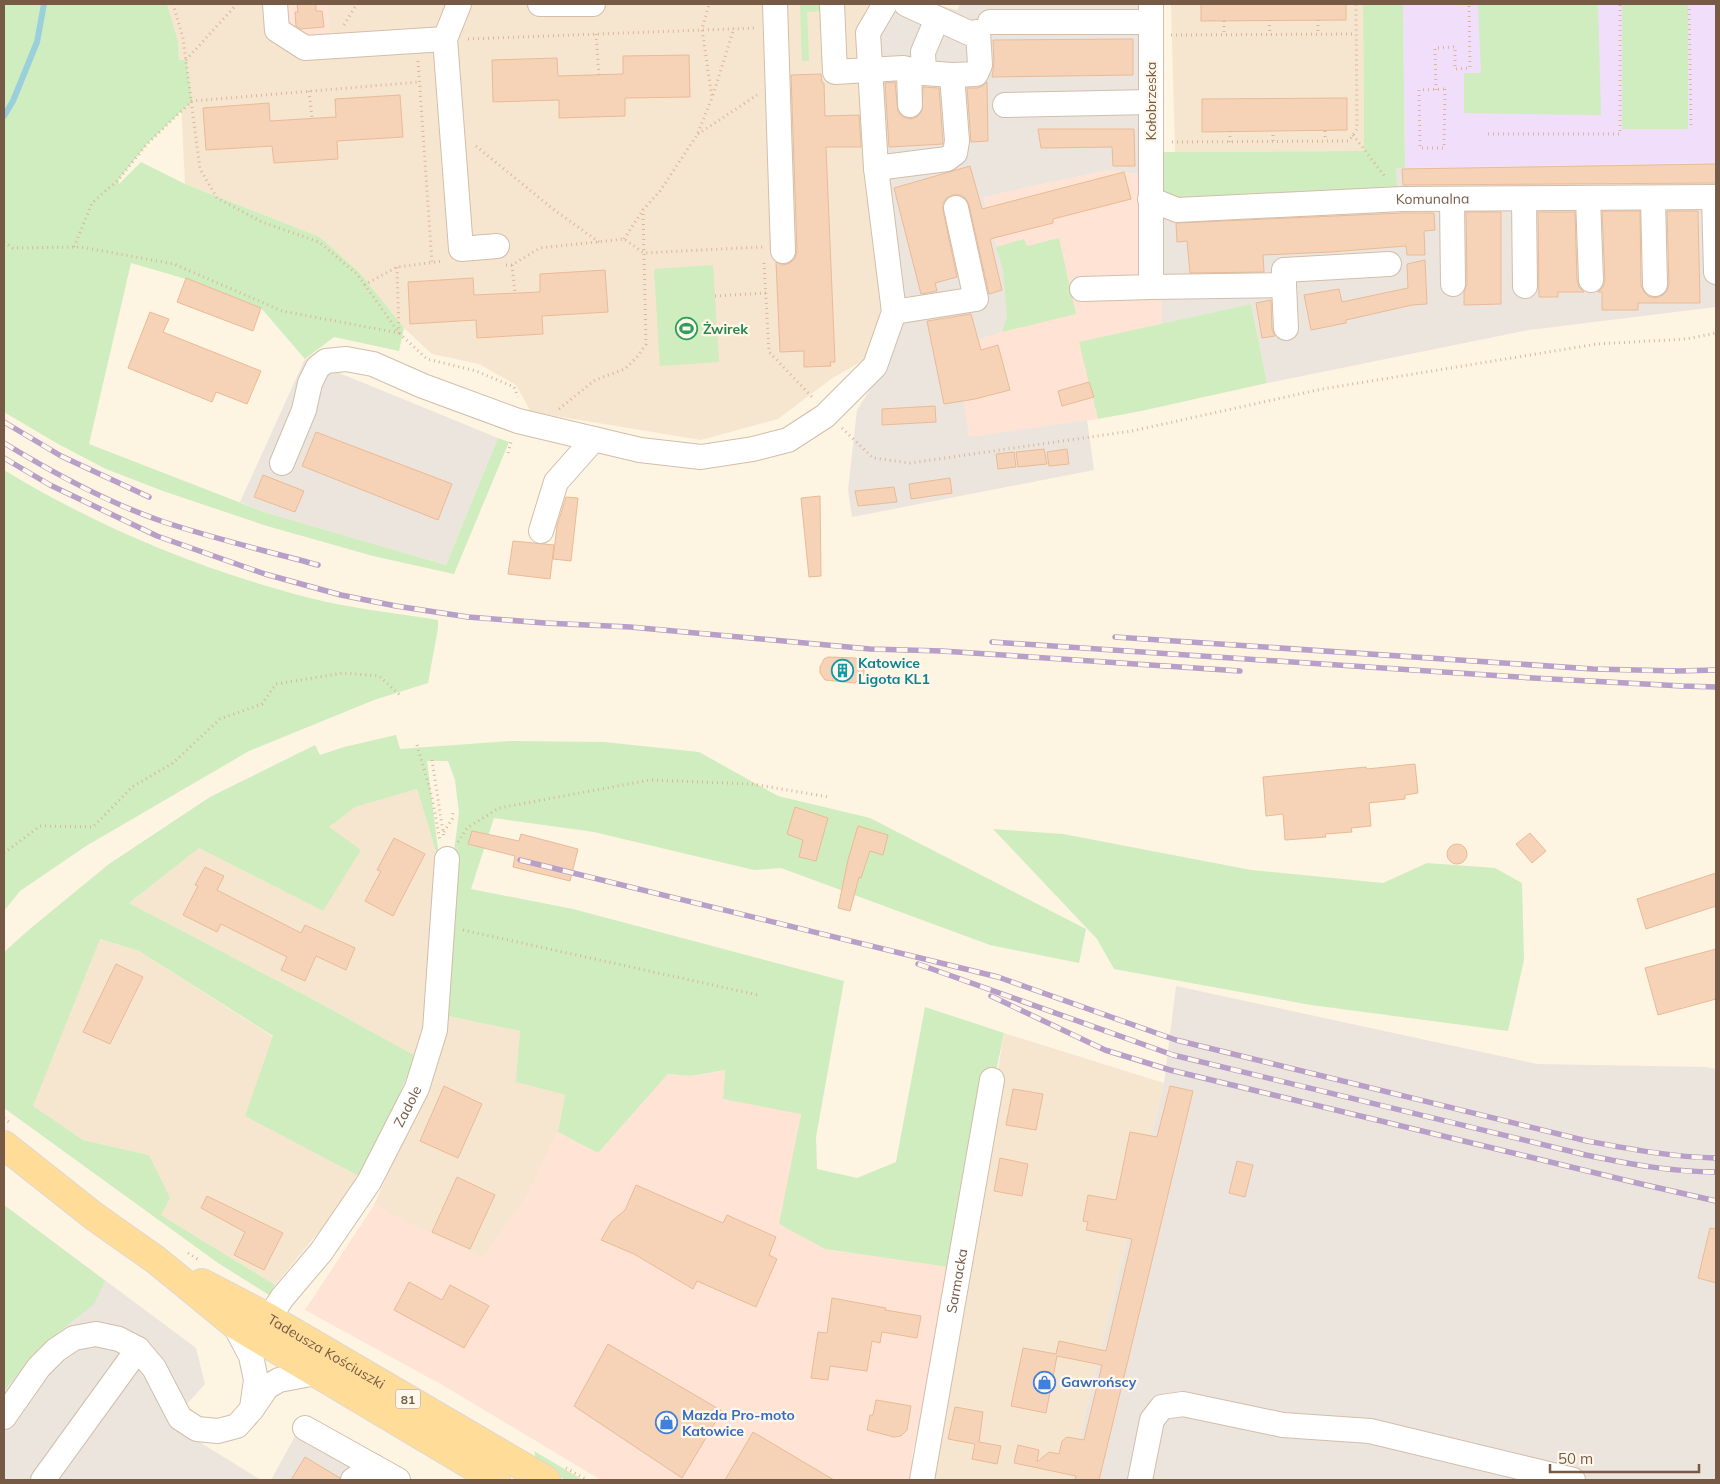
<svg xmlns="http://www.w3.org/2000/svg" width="1720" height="1484" viewBox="0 0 1720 1484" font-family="Mulish,sans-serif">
  <rect width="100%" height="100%" fill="#fef4e2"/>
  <g fill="#f6e6cf">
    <polygon points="167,4 882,4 882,331 864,360 831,379 778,419 701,440 531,412 516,385 479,364 432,354 404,328 361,274 320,237 185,184 178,41"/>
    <polygon points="1171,4 1363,4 1364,151 1175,152"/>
    <polygon points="417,789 440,865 428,1027 416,1056 314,1000 129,903 199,848 323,911 329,827 354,807"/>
    <polygon points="99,939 139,951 273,1037 363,1178 275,1285 161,1215 149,1155 83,1140 32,1107"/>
    <polygon points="443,1015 520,1031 517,1082 565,1095 558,1132 527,1196 482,1259 374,1205 427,1085"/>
    <polygon points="1004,1033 1164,1083 1070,1480 932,1480"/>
  </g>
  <g fill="#ffe3d5">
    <polygon points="289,4 328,4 330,36 308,37 290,25"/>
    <polygon points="1108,170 1144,175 1160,220 1162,324 1080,342 1098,419 969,438 956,347 1002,332 982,197"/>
    <polygon points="725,1070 723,1099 801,1113 780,1224 825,1249 955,1268 912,1455 914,1480 601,1480 444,1386 305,1310 374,1205 482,1258 527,1196 558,1132 598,1153 668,1074 691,1076"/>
  </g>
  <g fill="#ece5dd">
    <polygon points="882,4 933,4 957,10 960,4 1144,4 1144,175 1108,170 983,197 1003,270 1007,317 1002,332 956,347 969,437 1087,420 1094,470 852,517 848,490 857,410 883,370 864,360 882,331 864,34"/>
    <polygon points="1716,163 1716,307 1529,330 1267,383 1251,304 1162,324 1159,215 1396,168"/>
    <polygon points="305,359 498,438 446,565 267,513 240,502"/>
    <polygon points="1176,986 1537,1064 1706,1067 1716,1069 1716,1480 1070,1480 1164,1083"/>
    <polygon points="4,1205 196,1348 205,1384 178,1414 172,1425 261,1480 4,1480"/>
    <polygon points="304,1420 413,1480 271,1480"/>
  </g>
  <polygon fill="#f1defa" points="1403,4 1716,4 1716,163 1405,168"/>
  <g fill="#cfedbf">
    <polygon points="4,4 167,4 178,41 179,60 186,60 192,101 147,144 119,179 119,184 141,162 185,184 320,237 361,274 404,328 399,351 334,337 305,359 261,308 186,279 131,263 89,444 267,513 446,565 498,438 509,442 454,574 373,556 267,526 163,491 106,469 58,444 4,412"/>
    <polygon points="800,4 823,4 823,11 807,12 809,61 802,61"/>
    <polygon points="1363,4 1403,4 1405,168 1396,168 1397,189 1179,205 1161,194 1161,152 1364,151"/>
    <polygon points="1478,4 1598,4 1601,115 1464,113 1464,73 1481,73"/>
    <rect x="1622" y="4" width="66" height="125"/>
    <polygon points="1059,238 1076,314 1002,332 1007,317 1003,270 996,247 1024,239 1027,246"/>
    <polygon points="713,265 719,362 660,366 654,269"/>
    <polygon points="1251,304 1267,383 1141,411 1098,419 1079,342"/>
    <path d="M 4,470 C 99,528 206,572 314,599 C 354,609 397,613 438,620 L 438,628 L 428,683 L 374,700 L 249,751 L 86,846 L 20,891 L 4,911 Z"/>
    <polygon points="396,735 400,749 510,741 604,742 699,752 778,796 870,818 1086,929 1079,963 990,945 781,868 754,870 594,832 494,818 471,889 573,909 844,981 816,1137 817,1169 857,1178 896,1162 925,1007 1004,1033 955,1268 825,1249 779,1224 801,1114 723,1099 725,1070 691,1076 668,1074 598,1153 558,1132 565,1095 516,1082 520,1031 443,1015 452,866 459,813 455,780 448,761 427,761 440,865 417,789 355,807 329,827 361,850 323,911 199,848 129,903 314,1000 416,1056 363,1178 245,1116 273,1036 139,951 100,939 33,1106 83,1140 149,1155 170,1198 161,1215 275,1285 269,1295 218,1263 4,1108 4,952 31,928 109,864 210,797 315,745 320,755 344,747"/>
    <polygon points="993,829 1063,834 1251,870 1383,883 1427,863 1495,868 1522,883 1524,960 1508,1031 1311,1005 1114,969 1097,939"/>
    <polygon points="4,1205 105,1281 94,1304 39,1348 4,1391"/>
    <polygon points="534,1451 583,1480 565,1480 537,1464"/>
  </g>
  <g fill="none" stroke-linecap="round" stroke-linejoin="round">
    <polyline stroke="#9acfdc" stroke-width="6" points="4,116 13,101 37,42 44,4"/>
  </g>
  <g fill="#f6d3b7" stroke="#eaba96">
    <polygon points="297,4 316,4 316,11 322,11 324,27 301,29 296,26 295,12 298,12"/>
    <polygon points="1201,4 1346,4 1346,20 1201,21"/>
    <polygon points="1133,39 1133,75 992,77 994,64 993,40"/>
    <polygon points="689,55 690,97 625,98 625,116 559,118 559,100 493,102 492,60 557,58 558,76 623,74 623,56"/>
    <polygon points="821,74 822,83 824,83 825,116 859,115 861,147 826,147 835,362 830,362 831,366 804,367 804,351 780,352 776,262 783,265 790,263 795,258 797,251 791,75"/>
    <polygon points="895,82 898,112 903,117 910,119 917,117 922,111 923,87 939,88 943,144 889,147 885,83"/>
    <polygon points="987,82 988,141 971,142 967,88 977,88 983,86"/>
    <polygon points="400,95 403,137 337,141 338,159 274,163 272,146 206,150 203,108 269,103 270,121 336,117 335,99"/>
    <polygon points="1347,98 1347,130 1202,132 1202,99"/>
    <polygon points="1038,129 1134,129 1135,166 1113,166 1112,147 1041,148"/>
    <polygon points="1716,164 1716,183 1403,185 1402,169"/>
    <polygon points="970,166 982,209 1124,172 1131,199 1053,219 1053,223 990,239 1002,290 989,294 969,205 966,199 961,195 953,195 947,198 943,203 943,210 957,277 935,283 937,291 921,294 894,188"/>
    <polygon points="1602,211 1640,211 1641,285 1644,292 1648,296 1655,298 1663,295 1667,291 1669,284 1667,211 1698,211 1700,303 1638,303 1638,310 1602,310 1602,292 1598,292 1603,287 1605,280"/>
    <polygon points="1466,212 1501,212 1501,304 1464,305 1464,292 1467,284"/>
    <polygon points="1538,212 1575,212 1577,280 1579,287 1584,292 1558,292 1558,297 1539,297"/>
    <polygon points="1402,213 1434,213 1435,230 1424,231 1425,255 1407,255 1406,246 1331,252 1263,255 1264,272 1190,273 1187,241 1177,242 1176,223"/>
    <polygon points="1425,260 1427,304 1412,305 1346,320 1346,323 1311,330 1304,295 1339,289 1342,302 1408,288 1407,264"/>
    <polygon points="605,270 608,312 542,316 543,334 477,338 476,320 410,324 408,282 473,278 474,295 540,292 540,274"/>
    <polygon points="186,278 261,308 253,331 177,302"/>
    <polygon points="1271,300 1272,329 1275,336 1262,338 1256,303"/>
    <polygon points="150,312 169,319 163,332 261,371 247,404 216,392 212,402 128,368"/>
    <polygon points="971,314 981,350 998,345 1010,390 975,399 944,404 927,321"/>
    <polygon points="1089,382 1094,397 1062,406 1058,391"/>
    <polygon points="935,406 936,422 882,425 882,409"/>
    <polygon points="316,432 452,484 438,520 302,466"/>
    <polygon points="1044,449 1047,464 1018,467 1016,452"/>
    <polygon points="1067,449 1069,464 1049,466 1047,452"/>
    <polygon points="1014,452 1016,467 998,469 996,454"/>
    <polygon points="263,475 304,491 295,512 254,497"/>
    <polygon points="950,478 952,493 911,499 909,484"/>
    <polygon points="894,487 897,502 858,506 855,491"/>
    <polygon points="820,496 821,576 809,577 801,498"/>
    <polygon points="566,497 578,498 571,561 553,559 557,526"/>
    <polygon points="513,541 554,545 550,579 508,574"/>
    <polygon points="828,657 855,658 860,660 864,670 864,675 855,683 825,680 820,673 820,667 824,659"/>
    <polygon points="1415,764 1418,793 1405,795 1405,799 1369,803 1371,826 1351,828 1352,832 1325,834 1326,837 1285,840 1283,814 1266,816 1263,777 1366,767 1367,769"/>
    <polygon points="795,807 828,818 816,861 799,857 803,840 787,834"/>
    <polygon points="858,826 888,835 883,855 870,851 861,878 859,877 850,911 838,908 848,860"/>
    <polygon points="472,831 519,841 521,834 578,849 570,881 513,867 515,856 468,844"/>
    <polygon points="1530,833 1546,851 1532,863 1516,844"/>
    <polygon points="394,838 425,854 393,916 365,901 381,871 377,870"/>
    <circle cx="1457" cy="854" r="10"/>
    <polygon points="205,867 224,876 217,890 301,933 305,925 355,948 346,970 316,956 305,981 281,970 287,957 221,924 217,932 183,915 198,886 195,885"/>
    <polygon points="1716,873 1716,906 1646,929 1637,899"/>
    <polygon points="1716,949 1716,999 1658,1015 1645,968"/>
    <polygon points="116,964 143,977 110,1044 83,1032"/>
    <polygon points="444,1086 482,1104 458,1158 420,1141"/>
    <polygon points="1170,1086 1193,1091 1099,1480 1075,1480 1076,1476 1014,1463 1018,1445 1039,1450 1037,1462 1049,1452 1059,1454 1062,1441 1067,1437 1084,1440 1102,1365 1057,1356 1046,1413 1011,1406 1023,1348 1056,1354 1059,1341 1106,1351 1132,1239 1086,1230 1088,1222 1083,1221 1088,1195 1116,1200 1130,1132 1157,1137"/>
    <polygon points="1013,1089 1043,1094 1036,1130 1006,1125"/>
    <polygon points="1000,1158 1028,1164 1022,1196 994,1191"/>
    <polygon points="1237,1161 1253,1165 1245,1197 1229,1193"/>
    <polygon points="457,1177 495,1195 470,1249 432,1232"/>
    <polygon points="636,1185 723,1223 727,1215 776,1237 769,1255 777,1259 756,1307 697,1281 693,1289 634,1254 601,1240 612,1221 625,1210"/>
    <polygon points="207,1196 283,1233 264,1270 234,1255 245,1232 201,1208"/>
    <polygon points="1710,1228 1716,1229 1716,1283 1698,1278"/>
    <polygon points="409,1282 442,1300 450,1285 489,1306 464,1348 394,1310"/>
    <polygon points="832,1298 886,1308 885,1310 921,1316 917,1338 882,1332 880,1343 872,1341 867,1371 830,1366 828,1380 811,1378 818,1332 827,1333"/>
    <polygon points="608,1344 722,1411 682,1478 574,1406"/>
    <polygon points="876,1400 911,1406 907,1430 901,1436 894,1437 867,1430 870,1415 873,1415"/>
    <polygon points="955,1407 983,1412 979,1442 1001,1446 997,1464 972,1459 975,1444 948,1439"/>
    <polygon points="753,1432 834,1480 725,1480"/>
    <polygon points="305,1457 340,1478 339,1480 291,1480"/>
  </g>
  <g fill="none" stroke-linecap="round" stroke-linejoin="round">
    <defs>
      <g id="minor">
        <polyline points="275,4 277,30 305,48 445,39"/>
        <polyline points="459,4 445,39 461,249 497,246"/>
        <polyline points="540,4 593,4"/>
        <polyline points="775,4 783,251"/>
        <polyline points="832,4 835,72 903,68 924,73 952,75 976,74 980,65 978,32 969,33 906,4"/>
        <polyline points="1151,4 1151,287 1284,285 1284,270 1389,264"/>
        <polyline points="990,22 1151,22"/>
        <polyline points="909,70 910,105"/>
        <polyline points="924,73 923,52 937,19"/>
        <polyline points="1005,105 1151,102"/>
        <polyline points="876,168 947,159 955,153 957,141 952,75"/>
        <polyline points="1714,197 1716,272"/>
        <polyline points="1588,198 1591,280"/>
        <polyline points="1653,198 1655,284"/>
        <path id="s1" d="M 1150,199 L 1177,210 L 1402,199 L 1716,197"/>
        <polyline points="1452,199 1453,284"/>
        <polyline points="1524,199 1525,286"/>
        <polyline points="1284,285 1286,328"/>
        <polyline points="1082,289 1151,287"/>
        <polyline points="894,312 976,299 956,208"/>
        <polyline points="282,463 304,410 310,383 318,367 326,361 346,359 373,364 423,386 518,421 640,450 701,457 753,449 788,440 825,416 875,366 894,312 876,168 868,33 885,4"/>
        <polyline points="541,531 556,482 594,439"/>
        <path id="s2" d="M 269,1318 L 282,1298 L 321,1252 L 369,1182 L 417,1088 L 435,1030 L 447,859"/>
        <polyline points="234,1324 251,1356 256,1380 252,1408"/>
        <polyline points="4,1417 39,1367 56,1350 74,1338 96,1334 119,1339 138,1349 154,1368 180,1418 197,1429 218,1431 237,1426 252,1409 267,1387 279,1380 316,1373"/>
        <polyline points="305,1428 398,1480"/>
        <polyline points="43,1480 138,1349"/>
        <polyline points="353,1480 373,1466"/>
        <path id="s3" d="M 922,1480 L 992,1080"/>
        <polyline points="1140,1480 1152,1420 1162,1407 1183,1404 1283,1425 1370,1431 1573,1480"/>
      </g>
      <g id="major">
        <polyline points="4,1145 95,1217 156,1260 234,1324 496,1480"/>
        <path id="s4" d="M 202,1283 L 269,1318 L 546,1480"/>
      </g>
    </defs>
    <use href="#minor" stroke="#d2beaa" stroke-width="26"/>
    <use href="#major" stroke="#ded7d3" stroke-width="30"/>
    <g stroke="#dab69a" stroke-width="3" stroke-dasharray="1 4" stroke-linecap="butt">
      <polyline points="173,4 183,38 200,169 217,198 262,222 319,242 357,274 399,333 427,359 476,371 514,387 518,397"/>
      <polyline points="1689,4 1691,129"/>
      <polyline points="1269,20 1270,35"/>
      <polyline points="1318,20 1318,34"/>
      <polyline points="1224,21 1224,35"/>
      <polyline points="344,25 357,4"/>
      <polyline points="596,34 599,75"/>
      <polyline points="1171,35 1356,34"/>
      <polyline points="468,39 756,28"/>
      <polyline points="186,60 237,4"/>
      <polyline points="418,61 432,263"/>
      <polygon points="1445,89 1444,148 1420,148 1419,90"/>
      <polyline points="1436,90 1435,48 1455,47 1455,69 1470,68 1469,4"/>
      <polyline points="309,91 312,118"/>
      <polyline points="713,95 734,28"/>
      <polyline points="1325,131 1325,141"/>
      <polyline points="698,134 757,95"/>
      <polyline points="1488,134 1620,134 1620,4"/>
      <polyline points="1353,135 1386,178"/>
      <polyline points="1273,141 1273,131"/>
      <polyline points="1172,142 1349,141 1357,129 1356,4"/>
      <polyline points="1230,142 1230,131"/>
      <polyline points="476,146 553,209 599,242"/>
      <polyline points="624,239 643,210"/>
      <polyline points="4,242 13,248 81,247 174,264 282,311 399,333 397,267"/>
      <polyline points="74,247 92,203 119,179 147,144 192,101 419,82"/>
      <polyline points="764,263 769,352 813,398"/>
      <polyline points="506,265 512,265 540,248 624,239 644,253 763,247"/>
      <polyline points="512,265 515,293"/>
      <polyline points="364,285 397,267 444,261"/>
      <polyline points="715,296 766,293"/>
      <polyline points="559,409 595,380 625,369 638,356 646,344 643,210 660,191 697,135 712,98 702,29 709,4"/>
      <polyline points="842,428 873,458 910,463 1132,431 1322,389 1597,344 1686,339 1716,333"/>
      <polyline points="508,453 511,442"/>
      <polyline points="417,745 432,797 440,841"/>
      <polyline points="432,760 444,838"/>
      <polyline points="444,832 452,819 453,813"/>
      <polyline points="458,842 467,828 499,808 650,780 752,784 829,797"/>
      <polyline points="4,853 40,826 93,827 132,787 173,763 220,719 262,704 276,684 343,673 379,676 401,696"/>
      <polyline points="463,930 758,995"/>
      <polyline points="4,1118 9,1122"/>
      <polyline points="188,1253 199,1260"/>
      <polyline points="566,1468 587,1480"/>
    </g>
    <use href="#minor" stroke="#fff" stroke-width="24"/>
    <use href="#major" stroke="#ffdd98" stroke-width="28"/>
    <defs>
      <g id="rail">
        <polyline points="4,422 61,456 149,497"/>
        <path d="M 4,443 C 55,474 108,503 164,522 C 215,539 267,551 318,565"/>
        <polyline points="4,458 50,485 157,536 265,574 341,595 396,606 468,617 545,623 630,627 870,649 942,651 1240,671"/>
        <polyline points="1115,637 1593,669 1678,671 1716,670"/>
        <polyline points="992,642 1533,678 1682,686 1716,687"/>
        <path d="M 520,860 L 998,977 L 1176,1040 L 1587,1141 C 1630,1149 1672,1157 1716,1158"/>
        <path d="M 918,964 L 1173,1055 L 1586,1155 C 1629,1164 1672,1172 1716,1172"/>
        <polyline points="991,996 1105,1050 1170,1070 1637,1183 1716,1201"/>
      </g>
    </defs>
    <use href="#rail" stroke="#b79fc8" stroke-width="5.5"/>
    <use href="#rail" stroke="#fff7ea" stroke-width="4" stroke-dasharray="11" stroke-linecap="butt"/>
  </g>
  <defs>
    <symbol id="stadium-ring" viewBox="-11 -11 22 22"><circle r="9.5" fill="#fff7ea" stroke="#2e9e5b" stroke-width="1.5"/><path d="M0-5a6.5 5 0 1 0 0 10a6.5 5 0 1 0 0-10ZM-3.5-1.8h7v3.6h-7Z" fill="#2e9e5b"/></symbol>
    <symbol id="building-ring" viewBox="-11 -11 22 22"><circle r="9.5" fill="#fff7ea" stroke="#0f9aa8" stroke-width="1.5"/><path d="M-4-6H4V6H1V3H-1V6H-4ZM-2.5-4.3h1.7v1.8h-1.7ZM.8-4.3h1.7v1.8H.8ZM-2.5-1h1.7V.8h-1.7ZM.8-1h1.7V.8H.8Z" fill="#0f9aa8"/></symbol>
    <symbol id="shop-ring" viewBox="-11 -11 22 22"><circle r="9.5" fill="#fff7ea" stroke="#3f7fe0" stroke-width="1.5"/><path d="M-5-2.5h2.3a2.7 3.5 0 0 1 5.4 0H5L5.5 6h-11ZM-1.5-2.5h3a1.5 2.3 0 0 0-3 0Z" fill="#3f7fe0"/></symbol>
  </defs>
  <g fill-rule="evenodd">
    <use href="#stadium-ring" x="674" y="316" width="25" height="25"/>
    <use href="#building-ring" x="830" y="658" width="25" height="25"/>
    <use href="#shop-ring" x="1032" y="1370" width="25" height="25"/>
    <use href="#shop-ring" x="654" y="1410" width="25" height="25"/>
  </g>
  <g text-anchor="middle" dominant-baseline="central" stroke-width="4.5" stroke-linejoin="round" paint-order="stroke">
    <rect fill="#fff7ea" stroke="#a08977" stroke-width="1" x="395.5" y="1389.5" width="25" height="19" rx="4"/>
    <g font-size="12" font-weight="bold" fill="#775a46">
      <text x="408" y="1399">81</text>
    </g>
    <g font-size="14" fill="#775a46" stroke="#fff7ea">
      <text transform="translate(1151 101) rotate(-90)">Kołobrzeska</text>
      <text stroke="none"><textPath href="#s1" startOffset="285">Komunalna</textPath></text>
      <text stroke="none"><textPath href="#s2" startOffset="254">Zadole</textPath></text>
      <text stroke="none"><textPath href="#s3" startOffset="202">Sarmacka</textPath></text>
      <text stroke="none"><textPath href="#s4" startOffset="142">Tadeusza Kościuszki</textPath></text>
    </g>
    <g font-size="14" font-weight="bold" fill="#27864d" stroke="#fff7ea" text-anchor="start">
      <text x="703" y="329">Żwirek</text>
    </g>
    <g font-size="14" font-weight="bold" fill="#0d838f" stroke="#fff7ea" text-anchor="start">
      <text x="858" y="663">Katowice<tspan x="858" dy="16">Ligota KL1</tspan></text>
    </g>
    <g font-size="14" font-weight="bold" fill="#366cbe" stroke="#fff7ea" text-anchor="start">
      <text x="1061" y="1382">Gawrońscy</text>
      <text x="682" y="1415">Mazda Pro-moto<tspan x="682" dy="16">Katowice</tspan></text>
    </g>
  </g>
  <rect width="1720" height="1484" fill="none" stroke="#775a46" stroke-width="10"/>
  <path d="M1550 1464v8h149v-8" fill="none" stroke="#775a46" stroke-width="2.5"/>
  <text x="1558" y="1464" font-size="15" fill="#775a46" stroke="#fff7ea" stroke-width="4" paint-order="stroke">50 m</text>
</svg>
